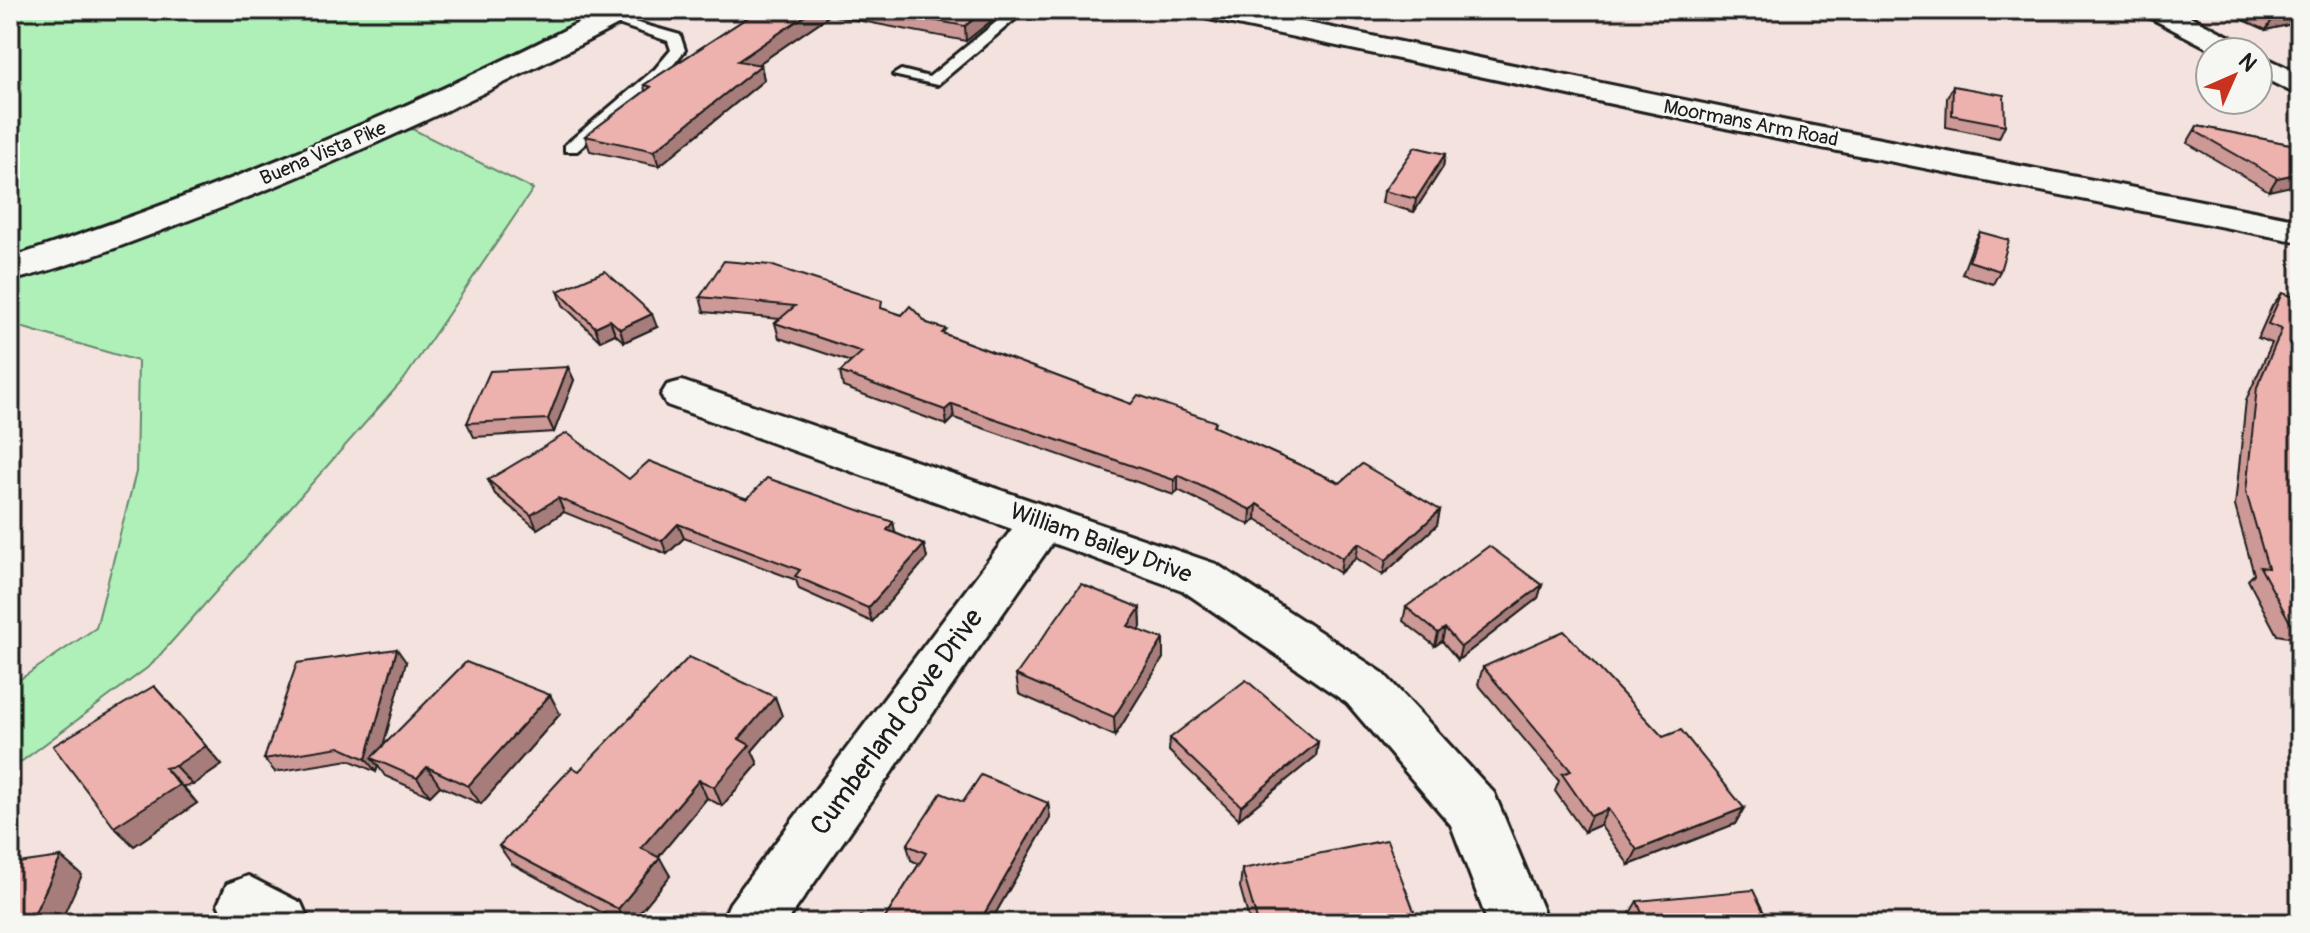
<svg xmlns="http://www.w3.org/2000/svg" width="2310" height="933" viewBox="0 0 2310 933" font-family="Pangolin,sans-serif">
  <rect width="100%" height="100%" fill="#f3e2de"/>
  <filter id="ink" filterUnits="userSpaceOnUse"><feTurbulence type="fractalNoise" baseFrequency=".0125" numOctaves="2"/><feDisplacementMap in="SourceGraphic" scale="16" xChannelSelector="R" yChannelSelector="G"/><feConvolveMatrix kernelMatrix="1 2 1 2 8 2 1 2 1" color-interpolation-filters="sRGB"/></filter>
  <g filter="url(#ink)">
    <polygon fill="#aff0b9" stroke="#66866a" stroke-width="2" points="10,10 598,10 611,17 398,122 533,189 405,378 151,665 10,770 10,686 96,628 136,472 138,361 10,324 10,286 30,264 10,270"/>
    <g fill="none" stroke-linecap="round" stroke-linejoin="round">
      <defs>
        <g id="service">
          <polygon points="1011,10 1026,10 937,85 893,75 901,70 929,77"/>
          <polygon points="606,14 680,35 685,50 665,75 577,151 565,151 565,145 655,69 671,50 668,41 606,20"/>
        </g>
        <g id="minor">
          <polygon points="2143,10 2178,10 2248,46 2253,52 2216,52 2147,16"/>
          <polygon points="2258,54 2300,74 2300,96 2258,75"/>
          <polygon points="682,381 1216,564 1383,673 1494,793 1548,923 1488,923 1451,825 1347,703 1182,590 1052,543 786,923 721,923 730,903 1012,529 667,405 661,395 667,385"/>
          <polygon points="248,876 301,903 310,923 227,923 218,904 227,884"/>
        </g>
        <polygon id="tertiary" points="1190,10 1245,10 1787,121 2300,220 2300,242 1787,141 1204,18 1194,16"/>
        <path id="secondary" d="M 604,10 L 639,10 L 635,16 C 495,90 353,157 205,214 C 141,238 76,265 10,281 L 10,258 C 215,191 412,109 604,10 Z"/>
      </defs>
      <use href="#service" stroke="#1c1c1c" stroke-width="6"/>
      <use href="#minor" stroke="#1c1c1c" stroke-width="6"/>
      <use href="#tertiary" stroke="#1c1c1c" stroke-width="6"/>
      <use href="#secondary" stroke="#1c1c1c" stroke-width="6"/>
      <use href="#service" fill="#f6f6f2" fill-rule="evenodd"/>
      <use href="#minor" fill="#f6f6f2" fill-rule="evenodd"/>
      <use href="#tertiary" fill="#f6f6f2" fill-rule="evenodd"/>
      <use href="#secondary" fill="#f6f6f2" fill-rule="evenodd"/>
    </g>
    <g fill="#cc9996" stroke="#1c1c1c" stroke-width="2">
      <polygon points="759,10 1005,10 966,41 830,15 757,65 761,65 764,80 659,166 590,151 585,136 645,91 644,85"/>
      <polygon points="2221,10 2300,10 2300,22 2266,30"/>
      <polygon points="1953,86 2005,125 1999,138 1946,127 1947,98"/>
      <polygon points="2197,126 2300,146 2269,191 2187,143"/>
      <polygon points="1445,154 1443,167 1414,212 1382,203 1384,191"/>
      <polygon points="1980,232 2000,271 1993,284 1962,274 1973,245"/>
      <polygon points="558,291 657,327 624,342 615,334 600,341 563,305"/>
      <polygon points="2282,293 2300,299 2300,639 2277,635 2248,580 2254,574 2235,506 2246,400 2272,343 2258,338 2272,306"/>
      <polygon points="700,297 883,309 927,323 947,335 1131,404 1216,427 1340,483 1440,510 1437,525 1383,575 1356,558 1340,573 1256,519 1250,525 1178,490 1174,495 954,418 947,425 843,387 840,372 851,362 779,338 775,323 780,319 704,312"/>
      <polygon points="568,367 574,380 554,432 474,437 467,423"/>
      <polygon points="629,479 893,522 895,533 924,545 927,558 872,622 799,589 796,580 684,538 667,554 564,512 537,529 495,494 488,480"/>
      <polygon points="1542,585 1538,598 1458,660 1442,641 1435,646 1403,621 1406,607"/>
      <polygon points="1140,608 1141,627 1139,630 1163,658 1115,736 1019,694 1016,675"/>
      <polygon points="406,662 383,745 550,695 560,714 481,804 440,786 430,796 385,776 378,766 376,772 349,760 275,772 264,759"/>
      <polygon points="1483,667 1663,737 1744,808 1735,824 1629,865 1600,825 1584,832 1555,791 1559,781 1478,684"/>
      <polygon points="775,697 782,716 752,751 758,764 722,806 707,798 658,857 670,876 631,923 621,923 512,864 499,846 579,771"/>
      <polygon points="171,705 222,765 193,785 183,786 197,803 134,846 114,827"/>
      <polygon points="1170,738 1318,742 1316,756 1239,819 1169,751"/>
      <polygon points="963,802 1048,803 1050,818 990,923 882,923 919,864 911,860 907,845"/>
      <polygon points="1242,869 1417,919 1416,923 1250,923 1240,887"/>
      <polygon points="1637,901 1769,923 1629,923 1627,918"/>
    </g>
    <g fill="#a67d7a" stroke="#1c1c1c" stroke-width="2">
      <polygon points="813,10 829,10 830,15 741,76 738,61"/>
      <polygon points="986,10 1005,10 966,41 965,26"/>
      <polygon points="2300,14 2300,22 2266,30 2272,20"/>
      <polygon points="761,65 764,80 659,166 654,151"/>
      <polygon points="1445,154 1443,167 1414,212 1416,199"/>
      <polygon points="2300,173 2300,184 2269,191 2277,178"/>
      <polygon points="652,314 657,327 624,342 620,329"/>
      <polygon points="610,320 615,334 600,341 595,327"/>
      <polygon points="568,367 574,380 554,432 548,419"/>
      <polygon points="952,404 954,418 947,425 945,410"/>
      <polygon points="1178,475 1178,490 1174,495 1174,480"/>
      <polygon points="558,498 564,512 537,529 531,515"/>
      <polygon points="1257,504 1256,519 1250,525 1251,510"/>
      <polygon points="1440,510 1437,525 1383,575 1386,560"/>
      <polygon points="893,522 896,536 887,530"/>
      <polygon points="678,524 684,538 667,554 662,541"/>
      <polygon points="1359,543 1356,558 1340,573 1342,558"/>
      <polygon points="924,545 927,558 872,622 868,608"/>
      <polygon points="1542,585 1538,598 1458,660 1461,647"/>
      <polygon points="1140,608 1141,627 1129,645 1128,626"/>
      <polygon points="1445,628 1442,641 1435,646 1438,633"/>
      <polygon points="1163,639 1163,658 1115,736 1114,717"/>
      <polygon points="397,649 406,662 379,761 371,758 378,766 376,772 366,759"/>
      <polygon points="154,686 222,765 193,785 175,766"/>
      <polygon points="550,695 560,714 481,804 468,786"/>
      <polygon points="775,697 782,716 752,751 758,764 722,806 714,787 739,739"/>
      <polygon points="1318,742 1316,756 1239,819 1241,806"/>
      <polygon points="427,767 440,786 430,796 417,778"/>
      <polygon points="165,768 197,803 134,846 114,827"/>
      <polygon points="699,780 707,798 651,866 641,848"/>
      <polygon points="1048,803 1050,818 990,923 981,923 980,921"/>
      <polygon points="1744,808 1735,824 1629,865 1637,850"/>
      <polygon points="1608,809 1600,825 1584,832 1591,816"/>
      <polygon points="61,857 82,875 60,923 30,923"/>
      <polygon points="660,858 670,876 631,923 626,923 618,909"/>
      <polygon points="1417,919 1416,923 1396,923"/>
    </g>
    <g fill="#edb2ae" stroke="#1c1c1c" stroke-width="2">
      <polygon points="759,10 813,10 738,61 761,65 654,151 585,136 651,87 644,85"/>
      <polygon points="877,10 986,10 965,26"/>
      <polygon points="2248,10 2300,10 2300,14 2272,20"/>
      <polygon points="1953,86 2004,95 2005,125 1952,115"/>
      <polygon points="2197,126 2300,146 2300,173 2277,178 2195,131"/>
      <polygon points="1415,147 1445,154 1416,199 1384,191"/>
      <polygon points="1980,232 2009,240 2000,271 1969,261"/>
      <polygon points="724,261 770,265 882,301 881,308 902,315 910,306 927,323 946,329 942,333 1131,404 1138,395 1216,422 1213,426 1340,483 1362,464 1440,510 1386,560 1359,543 1342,558 1257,504 1251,510 1178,475 1174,480 952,404 945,410 840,372 862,352 775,323 795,306 700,297"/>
      <polygon points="605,271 652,314 620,329 610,320 595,327 558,291"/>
      <polygon points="2282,293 2300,299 2300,623 2290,622 2260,567 2268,568 2246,492 2257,387 2282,329 2268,324"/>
      <polygon points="568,367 548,419 467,423 490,371"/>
      <polygon points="567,433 629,479 649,461 747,499 767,478 893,522 887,530 924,545 868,608 795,576 800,570 678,524 662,541 558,498 531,515 488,480"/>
      <polygon points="1489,546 1542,585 1461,647 1445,628 1438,633 1406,607"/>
      <polygon points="1081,584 1140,608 1128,626 1163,639 1114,717 1016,675"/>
      <polygon points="1564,631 1663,737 1681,730 1744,808 1637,850 1608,809 1591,816 1562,774 1571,771 1483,667"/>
      <polygon points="397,649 366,759 339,747 264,759 297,663"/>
      <polygon points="689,657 775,697 739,739 750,745 714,787 699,780 641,848 660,858 618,909 499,846 572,767 579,771"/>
      <polygon points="466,662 550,695 468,786 427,767 417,778 371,758"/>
      <polygon points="1246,680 1318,742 1241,806 1170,738"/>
      <polygon points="154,686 206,746 175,766 165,768 179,785 114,827 53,746"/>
      <polygon points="981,775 1048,803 980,921 985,923 882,923 926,853 907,845 941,793 963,802"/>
      <polygon points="1387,840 1417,919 1396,923 1258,923 1242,869"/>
      <polygon points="61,857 30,923 10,923 10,864"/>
      <polygon points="1753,890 1769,923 1646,923 1637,901"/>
      <polygon points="860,916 875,923 855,923"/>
    </g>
  </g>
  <g text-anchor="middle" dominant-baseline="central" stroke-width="6" stroke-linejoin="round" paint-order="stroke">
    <g font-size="20" fill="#1c1c1c" stroke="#f6f6f2">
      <text transform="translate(1751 123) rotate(11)">Moormans Arm Road</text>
      <text transform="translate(323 153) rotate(-23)">Buena Vista Pike</text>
    </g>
    <g font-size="24" fill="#1c1c1c" stroke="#f6f6f2">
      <text transform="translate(1101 543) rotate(20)">William Bailey Drive</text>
    </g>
    <g font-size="28" fill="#1c1c1c" stroke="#f6f6f2">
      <text transform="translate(897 722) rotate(-54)">Cumberland Cove Drive</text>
    </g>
  </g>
  <rect width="2310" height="933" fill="none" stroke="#f6f6f2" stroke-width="40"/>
  <rect x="20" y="20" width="2270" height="893" fill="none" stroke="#1c1c1c" stroke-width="3" filter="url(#ink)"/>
  <g transform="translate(2234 76) rotate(45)"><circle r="38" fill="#f6f6f2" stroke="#9f9f9c" stroke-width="2"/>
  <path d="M0-6L14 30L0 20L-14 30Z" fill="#c8321e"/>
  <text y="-12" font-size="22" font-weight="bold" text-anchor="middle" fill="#1c1c1c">N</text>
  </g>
</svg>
